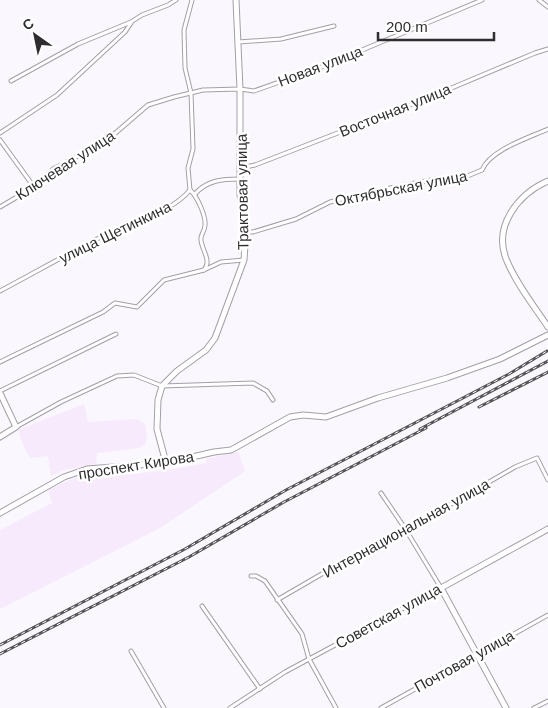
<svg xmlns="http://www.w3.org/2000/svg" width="548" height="708" viewBox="0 0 548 708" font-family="Arial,sans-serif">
  <rect width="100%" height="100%" fill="#fbf7fe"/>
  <g fill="#f6eafc">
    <polygon points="84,404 88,422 137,419 145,424 147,439 145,444 139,448 97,453 96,464 64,470 51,476 48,456 30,458 23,445 18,430"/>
    <polygon points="238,452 245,471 160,528 0,609 0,530 52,503 48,490 75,478 123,471 124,475 169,470 207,463 206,459"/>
  </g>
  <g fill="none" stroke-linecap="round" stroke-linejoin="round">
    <defs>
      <g id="street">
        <polyline points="539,0 548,7"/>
        <polyline points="238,42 281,39 334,26"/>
        <polyline points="11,81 78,44 131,22 142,15 168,5 176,0"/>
        <polyline points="0,133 57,95 125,32 131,23"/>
        <polyline points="0,140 34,187"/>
        <polyline points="240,168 255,165 423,100 535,53 548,49"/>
        <path d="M 190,190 C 197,196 206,216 205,225 C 205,231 200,235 201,240 C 202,251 212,260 204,270"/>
        <path d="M 195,194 C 207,180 223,179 240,179"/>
        <polyline points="0,207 34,187 53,169 105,142 148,105 174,97 203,90 240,89 254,91 319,68 482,0"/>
        <path d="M 246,232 L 253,232 L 296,219 L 330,202 L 365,193 L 441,178 L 460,179 L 482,170 C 490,150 528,138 548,129"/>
        <path d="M 0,291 C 36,272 72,251 109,233 C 136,220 171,213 190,190 L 188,168 L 193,149 L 191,93 L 185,68 L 184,30 L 192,0"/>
        <polyline points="0,362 103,312 115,303 137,307 164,280 204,270 221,262 244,260"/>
        <polyline points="0,391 116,334"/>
        <polyline points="16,427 61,402 117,376 134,375 162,386 253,383 267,391 273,400"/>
        <polyline points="251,576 256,576 265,581 302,634 309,659 336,708"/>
        <polyline points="277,600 339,564 358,556 406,530 515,467 537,458 548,480"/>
        <polyline points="202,606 260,689"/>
        <polyline points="131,651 164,708"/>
        <polyline points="230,708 285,672 441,588 406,530 381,493"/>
        <polyline points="381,708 548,615"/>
        <polyline points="534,708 548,701"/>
      </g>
      <g id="secondary">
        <path d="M 548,181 C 518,194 492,227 507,261 C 517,285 534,306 548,327"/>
        <polyline points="0,393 16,427 0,437"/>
        <polyline points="166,463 157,429 158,400 162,386 177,371 206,350 215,338 244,260 246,231 240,195 240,89 236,0"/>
        <polyline points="0,513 64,477 87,469 166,463 214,452 231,450 290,417 303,415 326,417 378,398 447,378 500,359 548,335"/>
        <polyline points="506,708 441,588 548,529"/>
      </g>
    </defs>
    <use href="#street" stroke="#a49ea8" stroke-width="5"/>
    <use href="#secondary" stroke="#a49ea8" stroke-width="7"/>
    <use href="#street" stroke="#fff" stroke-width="3"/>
    <use href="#secondary" stroke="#fff" stroke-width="5"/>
    <defs>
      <g id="rail">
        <polyline points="479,407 548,372"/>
        <polyline points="420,429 548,361"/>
        <polyline points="0,645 185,549 286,490 509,374 547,351"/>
        <polyline points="0,654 189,557 284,502 426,428"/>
      </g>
    </defs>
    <use href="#rail" stroke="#575458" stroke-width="3"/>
    <use href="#rail" stroke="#fff" stroke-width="1" stroke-dasharray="4" stroke-linecap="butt"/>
  </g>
  <g text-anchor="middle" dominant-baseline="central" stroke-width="5" stroke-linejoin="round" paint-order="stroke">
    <g font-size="15" fill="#302d31" stroke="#fff">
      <text transform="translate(320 66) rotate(-21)">Новая улица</text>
      <text transform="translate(395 110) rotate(-22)">Восточная улица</text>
      <text transform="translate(65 165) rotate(-33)">Ключевая улица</text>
      <text transform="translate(401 188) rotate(-11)">Октябрьская улица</text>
      <text transform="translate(242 192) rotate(-91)">Трактовая улица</text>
      <text transform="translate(115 232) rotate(-26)">улица Щетинкина</text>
      <text transform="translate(136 465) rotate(-9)">проспект Кирова</text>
      <text transform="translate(406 528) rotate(-29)">Интернациональная улица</text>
      <text transform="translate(388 616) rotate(-29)">Советская улица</text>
      <text transform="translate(464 661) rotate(-29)">Почтовая улица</text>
    </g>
  </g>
  <g transform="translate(35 35) rotate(327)" stroke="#ffffff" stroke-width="4" paint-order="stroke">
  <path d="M0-4L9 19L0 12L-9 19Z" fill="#302d31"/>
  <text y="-8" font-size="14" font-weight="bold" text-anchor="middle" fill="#302d31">С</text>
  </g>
  <path d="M378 32v8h116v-8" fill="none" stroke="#302d31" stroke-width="2.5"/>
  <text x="386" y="32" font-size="15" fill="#302d31" stroke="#ffffff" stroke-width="4" paint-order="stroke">200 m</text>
</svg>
